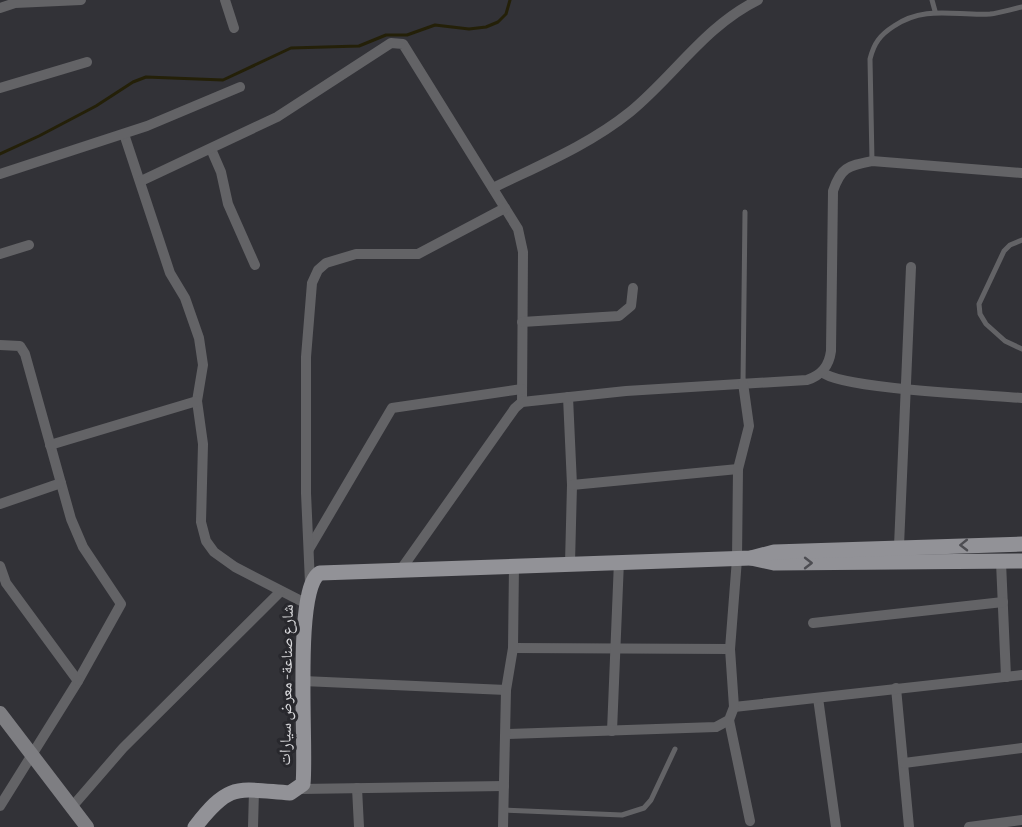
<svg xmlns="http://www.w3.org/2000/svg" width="1022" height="827" viewBox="0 0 1022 827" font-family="'Sofia Sans Condensed','Noto Naskh Arabic',sans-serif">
  <rect width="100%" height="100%" fill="#323237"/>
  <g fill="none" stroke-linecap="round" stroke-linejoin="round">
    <polyline stroke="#242008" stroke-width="3" points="0,154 39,136 96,106 133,82 146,77 223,80 291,48 359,46 386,35 407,35 435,25 469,29 486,27 498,22 506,14 510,0"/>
    <g stroke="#636366" stroke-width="5">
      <polyline points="932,0 935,11"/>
      <path d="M 872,161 L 870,59 C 874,43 880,35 894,26 C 925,5 955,16 990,14 C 1000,13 1012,9 1022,7"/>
      <polyline points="1022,240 1010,245 1004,251 979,304 980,314 986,324 1005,341 1022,349"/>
      <polyline points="743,383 745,212"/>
      <polyline points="503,810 622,815 644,808 651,800 675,749"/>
    </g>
    <g stroke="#636366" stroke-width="10">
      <polyline points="225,0 234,28"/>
      <polyline points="0,8 15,3 81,0"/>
      <polyline points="0,88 87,62"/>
      <polyline points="124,134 170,273 185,298 199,338 203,365 197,401 203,444 201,522 206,541 214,552 235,567 307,604"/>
      <polyline points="211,149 221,172 228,204 255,265"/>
      <polyline points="0,174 147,126 240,87"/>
      <polyline points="141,181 277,117 391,43 403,44 518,229 523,252 522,402"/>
      <path d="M 493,188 C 540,165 589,145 630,112 C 674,76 705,26 758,0"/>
      <polyline points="0,254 29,245"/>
      <polyline points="522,322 619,316 631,306 633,288"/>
      <polyline points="0,345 20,346 25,354 71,519 83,547 121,604 78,681 0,806"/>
      <path d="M 822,372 C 840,389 989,395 1022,398"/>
      <polyline points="568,397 572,485 570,563"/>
      <polyline points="50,445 197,401"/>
      <polyline points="572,485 738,469"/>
      <polyline points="0,504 61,483"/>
      <polyline points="899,546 911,267"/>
      <polyline points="309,549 392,408 522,389"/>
      <polyline points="1001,562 1006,677"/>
      <polyline points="0,566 6,583 78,681"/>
      <path d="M 402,568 L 515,408 L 522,402 L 626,391 L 807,380 C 822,375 829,366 831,351 L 833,191 C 841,167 848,166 872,161 L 1022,173"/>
      <polyline points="310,583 306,493 306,357 312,283 318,270 326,263 356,254 418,254 505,208"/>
      <polyline points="813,623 1003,602"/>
      <polyline points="513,648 730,649"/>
      <polyline points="303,681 506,690"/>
      <polyline points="896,688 909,827"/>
      <polyline points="818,698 836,827"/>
      <polyline points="734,707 1022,675"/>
      <polyline points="729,720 750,821"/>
      <polyline points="612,731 619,561"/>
      <polyline points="506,734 716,727 729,720 734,707 730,649 737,559 738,469 749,426 743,383"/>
      <polyline points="904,763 1022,748"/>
      <polyline points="357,788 359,827"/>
      <polyline points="300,789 504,786"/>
      <polyline points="71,808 123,748 280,592"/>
      <polyline points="253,827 254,791"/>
      <polyline points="503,827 506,690 513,648 514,565"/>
      <polyline points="969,827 1022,820"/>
    </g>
    <polyline stroke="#7e7e82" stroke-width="14" points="0,713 87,827"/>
    <g stroke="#929297" stroke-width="15">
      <polyline points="751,558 774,563 1022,561"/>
      <path d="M 195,827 C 230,782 236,789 290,793 L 303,784 C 307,749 293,587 320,573 L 751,558 L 774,552 L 1022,544"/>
    </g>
  </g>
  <defs><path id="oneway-chevron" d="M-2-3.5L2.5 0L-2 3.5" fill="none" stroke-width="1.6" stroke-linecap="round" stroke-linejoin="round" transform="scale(1.5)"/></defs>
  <g stroke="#4d4d52">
    <use href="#oneway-chevron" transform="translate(964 545) rotate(179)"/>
    <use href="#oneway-chevron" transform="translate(808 563)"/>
  </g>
  <g text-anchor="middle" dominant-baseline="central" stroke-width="6" stroke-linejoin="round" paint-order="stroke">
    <g font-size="16" fill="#dadadd" stroke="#28282d">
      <text transform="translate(287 685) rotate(-89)">شارع صناعة- معرض سيارات</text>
    </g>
  </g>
</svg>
